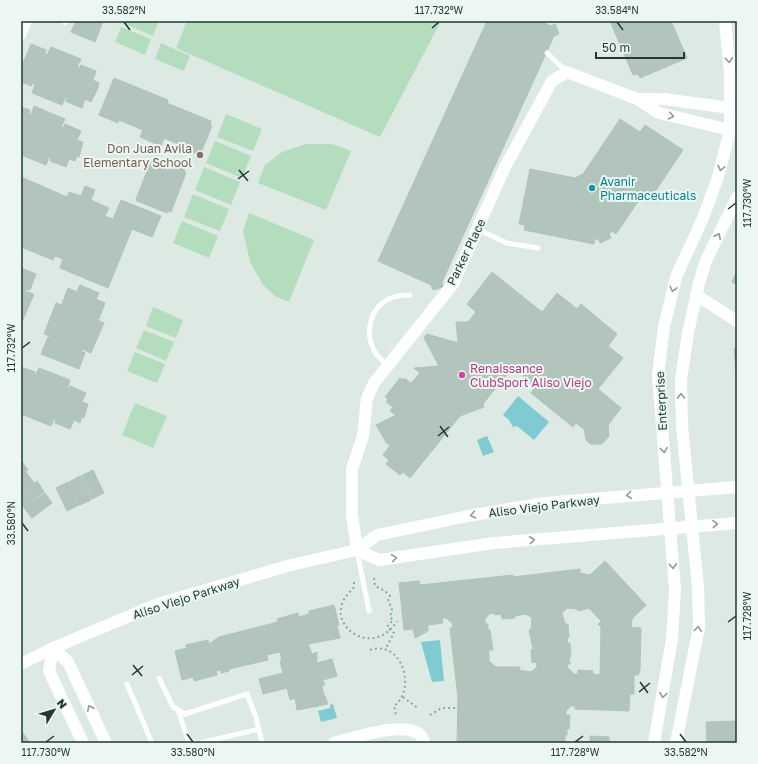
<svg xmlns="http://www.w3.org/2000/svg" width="758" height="764" viewBox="0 0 758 764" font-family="'Golos Text',sans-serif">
  <rect width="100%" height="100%" fill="#ddeae4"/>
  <g fill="#b4ddbd">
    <polygon points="124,21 159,21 153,36 123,23"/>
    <polygon points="187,21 441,21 380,137 176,48"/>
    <polygon points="121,27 151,39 145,55 115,42"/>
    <polygon points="161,43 190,56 184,71 155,59"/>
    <polygon points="226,114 262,129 253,151 217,137"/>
    <polygon points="215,141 251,156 242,178 206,163"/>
    <polygon points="306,144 332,144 351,151 326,210 258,183 265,165 282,152"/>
    <polygon points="204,167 240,182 231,205 195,190"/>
    <polygon points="193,194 229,209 220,231 184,217"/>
    <polygon points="249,213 314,240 289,302 275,296 263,285 250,262 243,231"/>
    <polygon points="182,221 218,236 209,258 173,243"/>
    <polygon points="153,307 183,320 176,338 146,326"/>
    <polygon points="144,330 174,342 166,361 136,348"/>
    <polygon points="135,352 165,364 157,383 127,371"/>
    <polygon points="135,403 167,416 153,448 122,435"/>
  </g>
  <g fill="#80cad4">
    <polygon points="518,396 549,422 534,440 517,426 513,427 509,420 503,415"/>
    <polygon points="487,436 494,452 483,456 477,440"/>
    <polygon points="440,640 444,681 432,682 421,642"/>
    <polygon points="333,704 337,718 321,722 318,711 330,708 330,705"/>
  </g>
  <g fill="#b2c5bc" stroke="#afc4ba" fill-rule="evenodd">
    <polygon points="76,21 103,21 95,42 71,32"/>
    <polygon points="487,21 540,21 551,26 555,24 559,34 554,36 442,282 443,287 433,290 431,285 378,261"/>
    <polygon points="610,21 671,21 687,58 640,78 638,74 633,75"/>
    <polygon points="31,44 46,50 45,54 47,55 51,47 81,59 77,67 79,68 81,65 96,71 93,80 99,83 98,88 91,102 85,99 82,108 65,101 67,98 65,97 62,105 32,93 35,84 33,83 31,86 21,82 21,68"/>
    <polygon points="114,78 168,100 167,103 211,121 210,125 212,126 200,155 177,146 178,144 164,138 161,146 140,137 143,130 119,120 118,123 99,115"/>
    <polygon points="34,106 65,119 61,127 63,128 65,124 81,131 77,140 83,142 79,157 77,156 75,161 69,159 66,167 50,161 51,158 49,157 46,165 21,155 21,107 30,110 29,114 31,115"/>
    <polygon points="620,119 640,132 645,125 683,150 648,202 641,197 616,234 612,231 609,234 611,238 600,243 598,239 595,239 594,244 524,230 525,225 519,224 530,169 575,178 583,174"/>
    <polygon points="155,158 185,170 184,172 186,173 171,212 168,211 167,213 137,201 136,199 152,159 154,160"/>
    <polygon points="21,177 67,197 69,192 81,196 85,186 95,190 91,200 109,208 105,216 113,219 121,200 161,216 152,237 132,229 108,288 60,268 63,259 55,256 53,260 21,247"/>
    <polygon points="21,268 36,274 30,290 26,289 25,291 34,294 21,324"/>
    <polygon points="737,270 737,285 732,282"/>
    <polygon points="492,272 542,312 557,293 577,309 581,304 617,334 608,346 623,358 598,389 621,408 608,425 609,436 602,444 590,444 586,440 584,429 576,423 573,427 531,393 534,389 531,387 531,379 524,380 522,368 504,370 508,373 483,404 484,407 460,416 410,478 403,472 400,475 386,464 389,460 383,455 391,444 387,444 376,425 396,415 390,411 393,407 386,402 388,399 385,397 400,378 403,380 404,378 411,383 420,373 414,368 439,366 424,338 427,334 458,343 456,322 468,322 476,312 467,304"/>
    <polygon points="80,285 99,293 96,299 105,303 99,319 95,319 104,323 91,353 82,349 82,351 85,353 79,369 41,354 48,337 51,338 52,337 44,334 56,303 64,306 65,305 62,304 68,288 77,292"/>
    <polygon points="734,348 737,348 737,382"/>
    <polygon points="21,367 35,372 34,375 35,376 39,368 70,380 67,389 68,390 70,386 86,393 82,402 88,404 84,418 82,417 80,423 74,420 70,429 55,423 56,419 54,419 51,426 21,414 24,406 22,405 21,406"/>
    <polygon points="21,460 28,470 21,475"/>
    <polygon points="93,470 104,493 92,499 81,476"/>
    <polygon points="26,472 34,483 21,491 21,476"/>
    <polygon points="80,476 91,500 80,505 69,482"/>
    <polygon points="37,481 44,492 24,507 21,503 21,493"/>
    <polygon points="68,482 79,505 67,511 56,488"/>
    <polygon points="45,493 52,503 32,518 24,508"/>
    <path d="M 605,561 L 646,605 L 632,619 L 631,627 L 641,628 L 640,670 L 638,675 L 634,675 L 634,694 L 630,694 L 629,711 L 575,709 L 575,706 L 571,706 L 566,711 L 566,715 L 570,715 L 569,729 L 567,729 L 567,735 L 565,735 L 565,740 L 567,743 L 457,743 L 458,698 L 450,628 L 453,627 L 452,623 L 446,618 L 442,618 L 443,623 L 428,625 L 428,631 L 415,638 L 413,629 L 404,630 L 399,583 L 419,581 L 420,585 L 513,575 L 513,577 L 580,569 L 580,573 L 590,575 ZM 567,608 L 578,609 L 578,611 L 589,608 L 601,621 L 598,624 L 601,627 L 600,675 L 593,674 L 593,671 L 578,670 L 578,674 L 574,674 L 568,668 L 567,664 L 570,664 L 569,657 L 571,657 L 570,643 L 568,644 L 567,638 L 569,637 L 568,624 L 565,624 L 562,613 ZM 494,613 L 495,615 L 501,614 L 502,619 L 515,618 L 515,616 L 526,614 L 532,618 L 531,629 L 529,630 L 533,649 L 531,650 L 532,663 L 536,662 L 537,667 L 531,672 L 519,670 L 520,667 L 496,667 L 489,661 L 489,650 L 493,650 L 490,630 L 488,630 L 488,624 L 485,624 L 485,619 L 489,614 Z"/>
    <polygon points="334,605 339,625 337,626 340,638 308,644 312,654 317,652 317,663 332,659 337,676 323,680 325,685 322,685 324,696 325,696 328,704 297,710 295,698 290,700 287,688 263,694 259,679 283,673 280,661 282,661 280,652 267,655 268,660 229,669 229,671 221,673 221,670 216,671 217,675 194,681 193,677 182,680 175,651 187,648 186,645 208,640 209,644 219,637 278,622 277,619 298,613 299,617 309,614 309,611"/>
    <polygon points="737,721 737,743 707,743 706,722"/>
    <polygon points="23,733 30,743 21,743 21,734"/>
    <polygon points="590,736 609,737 609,742 614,743 575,743 575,741 590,742"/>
  </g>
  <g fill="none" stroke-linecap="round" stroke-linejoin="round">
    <g stroke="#7bb09d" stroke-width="2" stroke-dasharray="2 3" stroke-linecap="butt">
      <polyline points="374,578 375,586 385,591 390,596 388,599 392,610 390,617 393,620 387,627 394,633 386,648"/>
      <path d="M 354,582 L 354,587 C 350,592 345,596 343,602 C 330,628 374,658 397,621"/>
      <path d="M 370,650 C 402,639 417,689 394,706 L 396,715"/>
      <polyline points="403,697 419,709"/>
      <polyline points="430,715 442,708 458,708"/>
    </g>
    <g stroke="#fff" stroke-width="5">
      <polyline points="65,23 66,21"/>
      <polyline points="547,53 566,71"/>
      <polyline points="477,229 507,243 538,248"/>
      <path d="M 388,365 C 385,362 380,359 377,355 C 364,337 368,309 389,299 C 395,296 403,295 410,295"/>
      <polyline points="357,551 369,611"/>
      <polyline points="159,678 173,707 185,714 247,694 256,717 262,743"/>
      <polyline points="127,684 152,743"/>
      <polyline points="178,710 188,740 197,743"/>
      <polyline points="200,743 259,729"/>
    </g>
    <polyline stroke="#fff" stroke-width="10" points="21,35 27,21"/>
    <g stroke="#fff" stroke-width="12">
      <polyline points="637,99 664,99 737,109"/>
      <polyline points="696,295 737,321"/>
      <polyline points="357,550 352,514 352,469 363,436 367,398 374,383 453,284 504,169 552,81 567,72 637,99 659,113 730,130 737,130"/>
      <polyline points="53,648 68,662 106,743"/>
      <polyline points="53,648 49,671 83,743"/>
      <path d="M 334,743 C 352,738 420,715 424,743"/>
    </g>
    <g stroke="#fff" stroke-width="12">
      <polyline points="357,550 379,560 494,543 737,523"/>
      <polyline points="21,664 53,648 158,604 291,565 357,550 377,535 473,515 545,503 737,487"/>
      <polyline points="654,743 672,639 675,590 658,375 664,327 676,277 703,218 718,177 730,130 730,73 725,21"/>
      <polyline points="676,743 699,627 698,587 682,426 681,380 688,333 699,283 705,263 737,197"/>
    </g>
  </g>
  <defs><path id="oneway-chevron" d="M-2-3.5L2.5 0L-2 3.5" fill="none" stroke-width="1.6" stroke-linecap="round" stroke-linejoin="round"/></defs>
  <g stroke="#8e9c98">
    <use href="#oneway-chevron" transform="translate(729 60) rotate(84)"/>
    <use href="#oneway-chevron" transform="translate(671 116) rotate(13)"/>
    <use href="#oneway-chevron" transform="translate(721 168) rotate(104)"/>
    <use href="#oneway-chevron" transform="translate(718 236) rotate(-63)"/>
    <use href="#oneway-chevron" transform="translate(673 289) rotate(104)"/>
    <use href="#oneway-chevron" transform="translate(681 396) rotate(-91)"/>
    <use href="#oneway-chevron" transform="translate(664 450) rotate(84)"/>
    <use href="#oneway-chevron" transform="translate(629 495) rotate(175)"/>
    <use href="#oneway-chevron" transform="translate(473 515) rotate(169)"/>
    <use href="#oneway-chevron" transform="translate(715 524) rotate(-4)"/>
    <use href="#oneway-chevron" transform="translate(532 540) rotate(-6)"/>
    <use href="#oneway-chevron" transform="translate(394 558) rotate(-8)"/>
    <use href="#oneway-chevron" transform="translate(673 566) rotate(85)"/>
    <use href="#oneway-chevron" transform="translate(698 629) rotate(-83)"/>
    <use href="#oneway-chevron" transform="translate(663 695) rotate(99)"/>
    <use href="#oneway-chevron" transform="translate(90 708) rotate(-116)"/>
  </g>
  <path fill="none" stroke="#1e3a31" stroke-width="1.5" d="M 124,22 L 130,30M 617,22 L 623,30M 432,28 L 439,22M 239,170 L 248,181M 238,179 L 249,171M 728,209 L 736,203M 22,348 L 30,342M 440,426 L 448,437M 438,436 L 449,427M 22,523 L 28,531M 728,622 L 736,616M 133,665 L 142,676M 132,675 L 143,666M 640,682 L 648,693M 639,692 L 650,683M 187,734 L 193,742M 680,734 L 686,742M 46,742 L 54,736M 575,742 L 583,736"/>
  <circle fill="#8d6e63" stroke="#edf7f1" stroke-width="1.5" cx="200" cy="155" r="4"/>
  <circle fill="#0f9aa8" stroke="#edf7f1" stroke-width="1.5" cx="592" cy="188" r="4"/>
  <circle fill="#d1479c" stroke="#edf7f1" stroke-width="1.5" cx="462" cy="375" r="4"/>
  <g text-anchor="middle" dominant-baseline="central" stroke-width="4" stroke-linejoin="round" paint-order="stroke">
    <g font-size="12" fill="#785e54" stroke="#edf7f1" text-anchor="end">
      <text x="192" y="148">Don Juan Avila<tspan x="192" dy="14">Elementary School</tspan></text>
    </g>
    <g font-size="12" fill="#0d838f" stroke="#edf7f1" text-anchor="start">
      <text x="600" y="181">Avanir<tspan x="600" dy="14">Pharmaceuticals</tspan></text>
    </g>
    <g font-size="12" fill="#1e3a31" stroke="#edf7f1">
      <text transform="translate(466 252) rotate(-64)">Parker Place</text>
      <text transform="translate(661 401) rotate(-93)">Enterprise</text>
      <text transform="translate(544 506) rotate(-7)">Aliso Viejo Parkway</text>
      <text transform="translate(186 598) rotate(-18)">Aliso Viejo Parkway</text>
    </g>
    <g font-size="12" fill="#b23c85" stroke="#edf7f1" text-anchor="start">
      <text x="470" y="368">Renaissance<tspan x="470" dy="14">ClubSport Aliso Viejo</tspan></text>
    </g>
  </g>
  <rect width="758" height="764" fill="none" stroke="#edf7f1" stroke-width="44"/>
  <g transform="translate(54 710) rotate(52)" stroke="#edf7f1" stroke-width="3" paint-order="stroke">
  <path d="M0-3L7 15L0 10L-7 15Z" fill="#1e3a31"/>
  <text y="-6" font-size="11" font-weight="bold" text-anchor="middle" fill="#1e3a31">N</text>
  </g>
  <path d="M596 52v6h88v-6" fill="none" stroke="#1e3a31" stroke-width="2"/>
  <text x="602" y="52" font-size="12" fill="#1e3a31" stroke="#edf7f1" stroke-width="3" paint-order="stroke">50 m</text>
  <rect x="22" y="22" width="714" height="720" fill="none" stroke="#1e3a31" stroke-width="1.5"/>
  <g font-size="10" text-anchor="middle" fill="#1e3a31">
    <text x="124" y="14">33.582°N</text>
    <text x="439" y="14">117.732°W</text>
    <text x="617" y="14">33.584°N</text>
    <text transform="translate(747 203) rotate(-90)" y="4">117.730°W</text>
    <text transform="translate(11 348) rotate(-90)" y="4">117.732°W</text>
    <text transform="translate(11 523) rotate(-90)" y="4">33.580°N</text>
    <text transform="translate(747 616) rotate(-90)" y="4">117.728°W</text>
    <text x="46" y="756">117.730°W</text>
    <text x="193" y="756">33.580°N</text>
    <text x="575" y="756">117.728°W</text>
    <text x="686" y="756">33.582°N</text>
  </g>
</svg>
